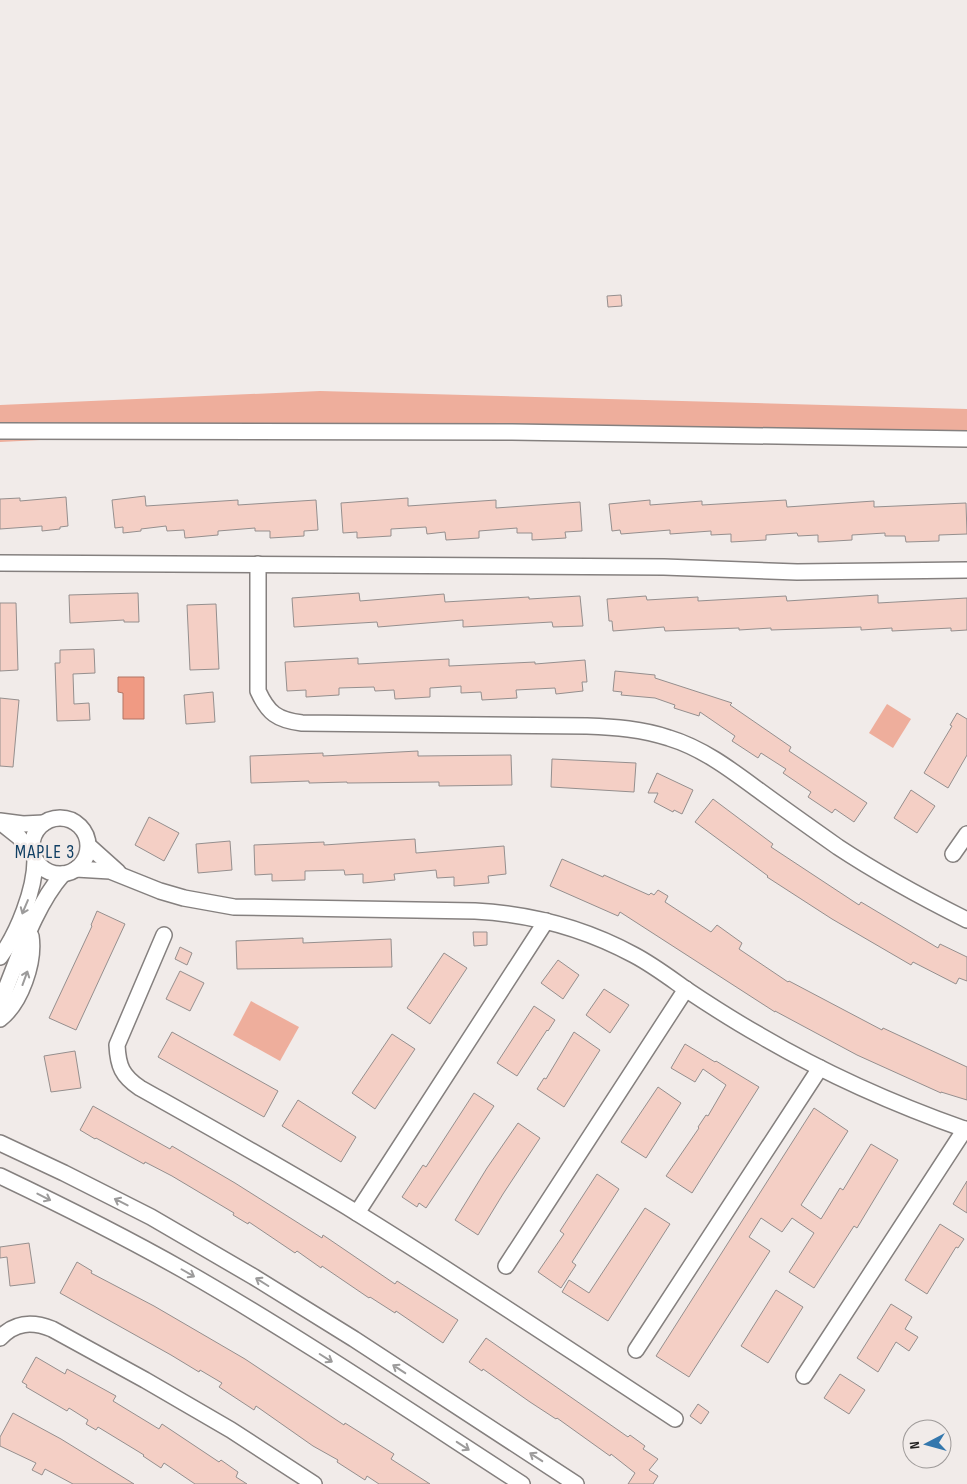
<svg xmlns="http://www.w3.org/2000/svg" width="967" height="1484" viewBox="0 0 967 1484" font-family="'Sofia Sans Condensed',sans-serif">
  <rect width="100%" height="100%" fill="#f1ebe9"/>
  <g fill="#eeae9c">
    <polygon points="320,391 967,409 967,441 323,426 0,442 0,405"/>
    <polygon points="887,704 911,719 893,748 869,733"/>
    <polygon points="251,1001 299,1027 280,1061 233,1035"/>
  </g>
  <polygon fill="#f09a83" stroke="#b27565" points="118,677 144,677 144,719 123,719 123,693 118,692"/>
  <g fill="#f4cfc5" stroke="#958f8e">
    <polygon points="621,295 622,306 608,307 607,296"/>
    <polygon points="145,496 146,506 238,500 238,505 316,500 318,530 304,531 304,536 270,538 270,531 255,531 255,528 218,531 218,535 185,538 184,530 167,531 166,526 141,529 141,531 123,533 123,527 115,528 112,500"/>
    <polygon points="66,497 68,526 60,527 60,529 42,531 42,526 0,529 0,499 20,498 20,501"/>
    <polygon points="408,498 408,506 496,500 496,508 580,502 582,531 565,532 566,538 532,540 532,533 517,533 517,528 479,531 479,538 446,540 445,532 427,534 426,527 391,529 391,536 357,538 357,532 343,533 341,503"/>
    <polygon points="650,500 650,505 702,501 702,505 786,500 787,507 874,501 874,507 966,503 967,534 939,535 939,541 906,542 905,536 885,536 885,533 852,535 852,540 818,542 818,535 798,536 797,533 766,535 766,540 731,542 731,534 711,535 711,531 670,534 670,530 621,534 620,530 612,531 609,504"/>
    <polygon points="138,593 139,622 124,622 124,620 70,623 69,595"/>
    <polygon points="359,593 360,601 444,594 445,602 529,597 529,599 580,596 583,626 553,627 552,622 463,627 463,620 378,627 377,622 294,627 292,598"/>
    <polygon points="878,595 878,603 967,598 967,630 951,631 951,628 892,631 892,628 861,630 861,627 771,630 771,628 739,630 739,628 665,631 664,627 613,631 612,621 609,621 607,599 646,596 647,600 698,597 698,601 786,596 787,601"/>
    <polygon points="0,603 16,603 18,670 0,671"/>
    <polygon points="216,604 219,669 190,670 187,605"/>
    <polygon points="94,649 95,673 73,674 74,704 89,703 90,720 57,721 55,663 60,663 60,650"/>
    <polygon points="358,658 358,664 449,659 449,666 535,662 535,664 585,660 587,682 582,682 583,691 556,694 555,688 516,690 517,698 482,700 481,692 461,693 461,686 430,688 430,697 395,699 394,690 375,691 374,687 339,688 339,695 306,697 306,690 287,691 285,662"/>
    <polygon points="615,671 655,675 655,678 732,703 730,705 791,747 789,751 867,803 854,822 835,809 832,813 808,797 811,792 783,773 786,769 761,753 758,758 732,741 735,736 700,712 699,716 674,708 675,705 655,698 621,695 622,692 613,691"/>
    <polygon points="213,692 215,722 186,724 184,695"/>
    <polygon points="0,698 19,700 13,767 0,766"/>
    <polygon points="957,713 967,719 967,755 948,788 924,773 952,726 950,725"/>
    <polygon points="418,751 418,756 511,755 512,785 439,786 439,782 347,783 347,782 309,783 309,781 251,783 250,756 323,753 323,756"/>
    <polygon points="552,759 636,763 634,792 551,787"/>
    <polygon points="657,773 693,790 682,814 674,810 673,812 654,802 658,793 648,793"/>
    <polygon points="911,790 935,806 917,833 894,818"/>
    <polygon points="713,799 773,844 771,847 859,905 861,902 938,948 940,944 967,957 967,981 959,978 956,984 913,962 911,965 832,919 767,877 768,876 695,822"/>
    <polygon points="149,817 179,833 164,861 135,845"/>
    <polygon points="415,839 416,853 504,846 506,874 488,876 489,883 454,886 454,877 437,878 436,870 394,874 395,880 363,883 363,874 345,875 344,870 305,871 305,880 272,881 272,874 255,875 254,845 324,842 324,845"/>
    <polygon points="230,841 232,870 198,873 196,844"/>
    <polygon points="562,859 603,877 604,875 649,895 651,893 654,895 658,890 668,896 665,902 711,932 717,925 742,943 739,949 788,982 789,981 882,1030 883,1028 967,1067 967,1100 941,1092 941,1093 857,1055 775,1011 775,1012 620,912 618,916 550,886"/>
    <polygon points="97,911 125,924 76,1030 49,1018 92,926 91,925"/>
    <polygon points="473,932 487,932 487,945 474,946"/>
    <polygon points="303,938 303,943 391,939 392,967 237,969 236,941"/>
    <polygon points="180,947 192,953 187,965 175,959"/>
    <polygon points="444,953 467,968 430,1024 407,1008"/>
    <polygon points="558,960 579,975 563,999 541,983"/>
    <polygon points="180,971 204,983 190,1011 166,999"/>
    <polygon points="604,989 629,1005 610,1033 586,1015"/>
    <polygon points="534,1006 555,1020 548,1031 547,1030 517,1076 497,1063"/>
    <polygon points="172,1032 278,1091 264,1117 158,1057"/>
    <polygon points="574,1032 600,1050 564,1107 537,1089 544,1078 546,1079"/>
    <polygon points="392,1034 415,1049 375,1109 352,1093"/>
    <polygon points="685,1044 715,1062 716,1061 759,1087 692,1193 666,1176 699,1128 698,1127 706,1115 708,1116 726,1085 703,1069 695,1082 671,1068"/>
    <polygon points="75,1051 81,1088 51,1092 44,1056"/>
    <polygon points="658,1087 681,1103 646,1158 621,1142"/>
    <polygon points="474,1093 494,1106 426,1208 419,1203 417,1207 402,1197 423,1165 426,1167"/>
    <polygon points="298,1100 356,1137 341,1162 282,1126"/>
    <polygon points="93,1106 170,1149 172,1146 235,1183 322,1238 323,1235 395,1284 397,1281 458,1320 443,1343 396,1311 395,1313 370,1297 369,1298 322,1266 321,1268 297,1251 295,1253 249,1222 248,1224 233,1215 234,1213 172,1176 145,1162 144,1164 96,1138 95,1139 80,1130"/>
    <polygon points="814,1108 848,1131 801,1205 821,1219 840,1188 843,1190 871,1144 898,1160 857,1228 854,1226 814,1288 789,1272 814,1233 792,1218 782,1232 761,1218 749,1237 770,1251 689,1377 656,1356"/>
    <polygon points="518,1123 540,1138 503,1194 478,1235 455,1220 487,1168"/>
    <polygon points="597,1174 619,1189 572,1262 576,1265 561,1288 538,1272 564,1234 560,1231"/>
    <polygon points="967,1181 967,1213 953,1204"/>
    <polygon points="645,1208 670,1224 608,1321 562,1292 569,1280 589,1293"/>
    <polygon points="940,1224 964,1239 958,1248 956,1247 927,1294 905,1280"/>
    <polygon points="29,1243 35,1283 10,1286 7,1257 0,1258 0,1247"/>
    <polygon points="77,1262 92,1271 91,1273 154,1306 245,1359 344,1425 345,1423 394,1454 391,1459 430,1484 379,1484 367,1476 365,1480 337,1462 338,1460 313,1446 256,1406 254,1410 219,1387 222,1383 200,1370 199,1372 171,1355 60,1293"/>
    <polygon points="776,1290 803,1307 768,1363 741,1346"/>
    <polygon points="891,1304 912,1317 905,1329 918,1337 909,1351 896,1342 878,1372 857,1358"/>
    <polygon points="486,1338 628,1437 630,1435 645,1446 643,1449 658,1459 649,1470 658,1476 653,1484 628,1484 635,1473 611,1454 610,1456 557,1418 556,1419 530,1402 483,1369 482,1371 469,1362"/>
    <polygon points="36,1357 65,1374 67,1369 116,1396 113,1401 159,1429 162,1424 219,1462 221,1460 238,1472 236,1477 247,1484 195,1484 164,1463 161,1468 143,1456 144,1455 98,1427 96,1430 86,1424 88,1420 69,1408 67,1411 26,1387 27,1385 22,1382"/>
    <polygon points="840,1374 865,1390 849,1414 824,1398"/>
    <polygon points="698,1404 709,1412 701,1424 690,1416"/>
    <polygon points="13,1413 61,1439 134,1484 73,1484 45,1469 42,1475 32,1470 36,1463 0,1446 0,1437"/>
  </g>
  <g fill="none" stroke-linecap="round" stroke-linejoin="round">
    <defs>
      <g id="minor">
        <polyline points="0,431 512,432 967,439"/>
        <polyline points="0,563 664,567 797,572 967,570"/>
        <path d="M 258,564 L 258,691 C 268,713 277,720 302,723 L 587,726 C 615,727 642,729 669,738 C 702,748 730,769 757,789 C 784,809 811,828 838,847 C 879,874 923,898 967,920"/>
        <circle cx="60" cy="846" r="28"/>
        <polyline points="0,821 23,824 44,823"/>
        <polyline points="0,822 19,837 32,853"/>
        <polyline points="89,846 118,872"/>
        <polyline points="953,854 967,834"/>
        <path d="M 76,869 L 110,871 L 160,891 L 184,898 L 234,907 L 475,911 C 531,914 584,928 634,955 C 653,965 670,978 687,990 C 711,1006 736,1022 761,1036 C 826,1074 896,1105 967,1130"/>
        <path d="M 164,935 L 117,1045 C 118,1066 122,1076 140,1088 C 213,1129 285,1169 357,1213 C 464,1279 569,1350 675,1419"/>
        <path d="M 0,957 C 18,933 35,889 35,860"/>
        <path d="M 0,1003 C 18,961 33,908 63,874"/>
        <path d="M 0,1019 C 21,1003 35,962 31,936"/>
        <polyline points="0,1143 64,1173 151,1217 254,1277 354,1339 576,1484"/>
        <path d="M 0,1176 C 63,1206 125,1237 185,1271 C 300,1337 411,1412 522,1484"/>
        <polyline points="357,1213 546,921"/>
        <polyline points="506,1266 686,989"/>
        <path d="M 0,1338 C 15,1322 32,1321 52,1329 L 145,1380 L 231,1430 L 314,1484"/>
        <polyline points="636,1350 820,1068"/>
        <polyline points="804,1376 965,1129"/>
      </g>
    </defs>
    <use href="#minor" stroke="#85807f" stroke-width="18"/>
    <use href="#minor" stroke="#fff" stroke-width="15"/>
  </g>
  <defs><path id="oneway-shaft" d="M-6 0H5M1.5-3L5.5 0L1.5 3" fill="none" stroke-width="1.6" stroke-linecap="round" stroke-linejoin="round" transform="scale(1.25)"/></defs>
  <g stroke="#9c9b9b">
    <use href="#oneway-shaft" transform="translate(25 907) rotate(113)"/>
    <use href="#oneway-shaft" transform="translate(25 978) rotate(-70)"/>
    <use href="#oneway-shaft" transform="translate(44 1197) rotate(27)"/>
    <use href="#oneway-shaft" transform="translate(121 1202) rotate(-153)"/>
    <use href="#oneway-shaft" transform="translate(188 1273) rotate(30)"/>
    <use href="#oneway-shaft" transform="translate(262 1282) rotate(-148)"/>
    <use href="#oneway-shaft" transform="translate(326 1358) rotate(32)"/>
    <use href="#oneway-shaft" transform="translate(399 1369) rotate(-147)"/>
    <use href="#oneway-shaft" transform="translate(463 1446) rotate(33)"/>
    <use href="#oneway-shaft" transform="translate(536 1457) rotate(-147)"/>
  </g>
  <g text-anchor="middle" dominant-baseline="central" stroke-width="5" stroke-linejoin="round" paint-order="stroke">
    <g font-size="19" letter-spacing="1" fill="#103f64" stroke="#f1ebe9">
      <text x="45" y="852">MAPLE 3</text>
    </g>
  </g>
  <g transform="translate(927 1444) rotate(264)"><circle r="24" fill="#f1ebe9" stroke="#9e9a99"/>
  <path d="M0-4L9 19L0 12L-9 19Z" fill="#3477ad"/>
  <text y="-8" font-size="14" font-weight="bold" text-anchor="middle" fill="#222020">N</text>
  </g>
</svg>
